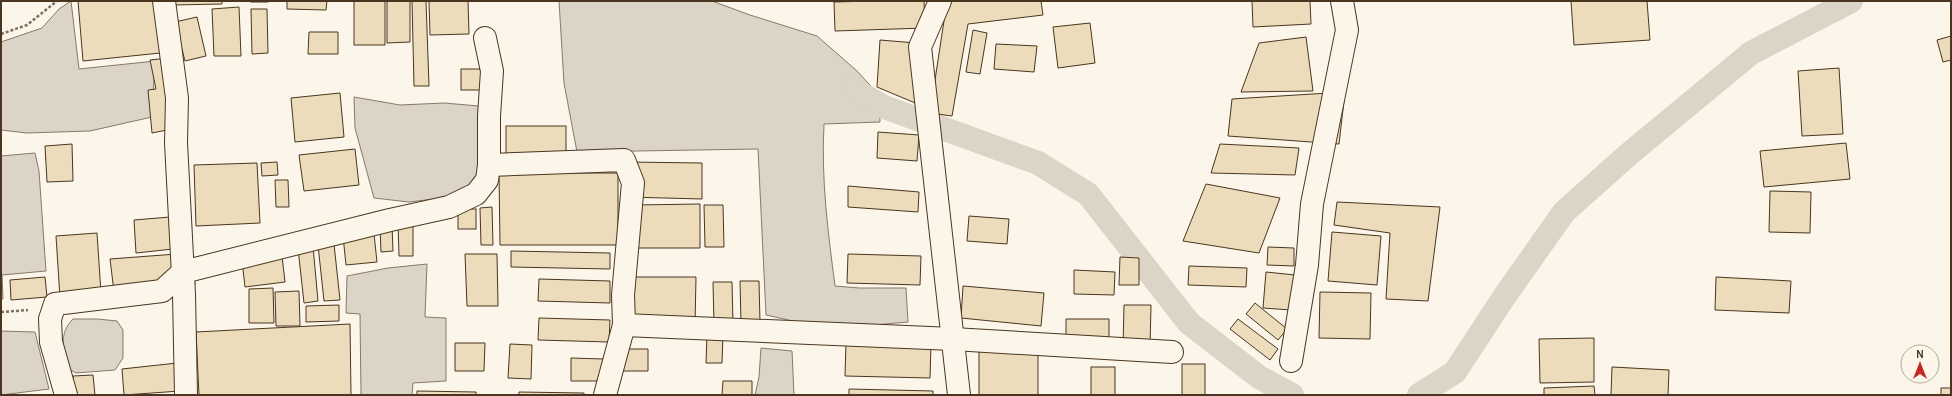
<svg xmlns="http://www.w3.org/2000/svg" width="1952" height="396" viewBox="0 0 1952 396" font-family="Karla,sans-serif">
  <rect width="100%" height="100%" fill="#fbf6e9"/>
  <g fill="#dcd4c6" stroke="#887966">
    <polygon points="71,1 79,69 155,61 152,117 90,131 27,133 1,130 1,42 42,28 59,9"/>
    <path d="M 559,1 L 712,1 L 750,15 L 817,36 L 857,71 L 879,95 L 880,122 L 824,124 C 821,179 828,232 835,286 L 859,288 L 906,288 L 908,322 L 874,325 L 815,326 L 766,315 L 758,149 L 577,152 L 564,83 Z"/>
    <polygon points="354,97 400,105 444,103 479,106 481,144 477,182 459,196 409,202 374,198 355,128"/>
    <polygon points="35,153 39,171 46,271 2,275 3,299 1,299 1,156"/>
    <polygon points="427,264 425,317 446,318 446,381 413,383 412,395 361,395 360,314 346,313 347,276 388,268"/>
    <path d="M 73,319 L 98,319 L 117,321 L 123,330 L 123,358 L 115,370 L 76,373 L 67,368 C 64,350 58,334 73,319 Z"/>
    <polygon points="1,331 35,332 49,389 1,395"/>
    <polygon points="761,348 792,351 794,395 755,395 759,377"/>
  </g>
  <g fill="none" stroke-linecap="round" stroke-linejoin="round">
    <g stroke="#dcd4c6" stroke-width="24">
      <polyline points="852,89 884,107 1038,163 1088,194 1189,323 1259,377 1292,395"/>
      <polyline points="1419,395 1455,372 1504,297 1564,212 1629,154 1751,53 1851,1"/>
    </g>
  </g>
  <g fill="#ecdcbc" stroke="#4a3520">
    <polygon points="78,1 155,1 160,53 83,61"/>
    <polygon points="172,1 222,1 222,4 173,5"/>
    <rect x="251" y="1" width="17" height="1"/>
    <polygon points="287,1 327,1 326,10 287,9"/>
    <rect x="354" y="1" width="31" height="44"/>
    <polygon points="387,1 410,1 410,42 387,43"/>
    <polygon points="412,1 426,1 429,86 414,86"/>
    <polygon points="429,1 468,1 469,34 430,35"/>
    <polygon points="873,1 924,1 925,28 835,31 834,2"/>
    <polygon points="947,1 1041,1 1043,15 968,24 952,116 930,113"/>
    <polygon points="1252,1 1310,1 1311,24 1253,27"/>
    <polygon points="1571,1 1647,1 1650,40 1574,45"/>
    <polygon points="239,7 241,56 214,56 212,9"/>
    <polygon points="251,9 267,9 268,53 252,54"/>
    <polygon points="197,17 206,56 185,61 175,22"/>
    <polygon points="1090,23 1095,63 1058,68 1053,27"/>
    <polygon points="973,30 987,33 980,74 966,72"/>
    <polygon points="309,32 338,32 338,54 308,54"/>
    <polygon points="1951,36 1951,60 1943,62 1937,40"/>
    <polygon points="1306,37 1313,91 1241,92 1259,43"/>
    <polygon points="880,40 916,43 920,105 877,87"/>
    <polygon points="996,44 1037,46 1034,72 994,69"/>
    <polygon points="177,57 187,126 152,133 148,90 156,89 150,60"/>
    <polygon points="1839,68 1843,134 1802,136 1798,71"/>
    <rect x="461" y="69" width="22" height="21"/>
    <polygon points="1345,92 1339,144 1228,136 1232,99"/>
    <polygon points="340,93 344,137 295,142 291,98"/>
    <rect x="506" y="126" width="60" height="29"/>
    <polygon points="878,132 919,135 917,161 877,158"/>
    <polygon points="1846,143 1850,179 1764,187 1760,151"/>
    <polygon points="72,144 73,181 47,182 45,146"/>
    <polygon points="1220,144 1299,148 1295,175 1211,173"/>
    <polygon points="355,149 359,185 304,191 299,155"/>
    <polygon points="277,162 278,175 262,176 261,163"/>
    <polygon points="627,162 702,163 702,199 627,197"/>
    <polygon points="257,163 260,223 196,226 194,165"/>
    <polygon points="499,173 618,173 618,245 500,245"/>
    <polygon points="275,180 288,180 289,207 276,207"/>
    <polygon points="1206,184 1280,198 1259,253 1183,241"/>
    <polygon points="848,186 919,192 918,212 848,207"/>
    <polygon points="1770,191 1811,192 1810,233 1769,232"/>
    <polygon points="1337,202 1440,207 1428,301 1386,299 1390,233 1334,225"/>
    <polygon points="700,204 700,248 634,248 634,205"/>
    <polygon points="704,205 723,205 724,247 705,247"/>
    <polygon points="492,207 493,245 481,245 480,208"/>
    <rect x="458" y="209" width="18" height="20"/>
    <polygon points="969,216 1009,219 1007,244 967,241"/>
    <polygon points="170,217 173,249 136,253 134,220"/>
    <polygon points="398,223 413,223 413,256 399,256"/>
    <polygon points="392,225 393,251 381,252 380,226"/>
    <polygon points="1332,232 1381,236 1377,285 1328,281"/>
    <polygon points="97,233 101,293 60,298 56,236"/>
    <polygon points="374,234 377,262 346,265 343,236"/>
    <polygon points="334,244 340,300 324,301 318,245"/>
    <polygon points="313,246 318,301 304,303 298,248"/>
    <polygon points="1268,247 1294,248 1294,266 1267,265"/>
    <polygon points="511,251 610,253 610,269 511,267"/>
    <polygon points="190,253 195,285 115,300 110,259"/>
    <polygon points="465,254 497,254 498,306 467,306"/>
    <polygon points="848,254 921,256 920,285 847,283"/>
    <polygon points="282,256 285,282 245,287 242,261"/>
    <polygon points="1120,257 1139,258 1139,285 1119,285"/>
    <polygon points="1189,266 1247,268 1246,287 1188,285"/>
    <polygon points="1074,270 1115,272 1114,295 1074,294"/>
    <polygon points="1266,272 1295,275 1291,310 1263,308"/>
    <polygon points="45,277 47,297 11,300 10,280"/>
    <polygon points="629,277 696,277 695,325 629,324"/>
    <polygon points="1716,277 1791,281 1789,313 1715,310"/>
    <polygon points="539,279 610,281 610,303 538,301"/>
    <polygon points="740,281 759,281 760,323 741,324"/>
    <polygon points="713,282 732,282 733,324 714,325"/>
    <polygon points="963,286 1044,293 1041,326 961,318"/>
    <polygon points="273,288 274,323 249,323 249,289"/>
    <polygon points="299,291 300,326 276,326 275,292"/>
    <polygon points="1320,292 1371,293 1370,339 1319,338"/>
    <polygon points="1255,303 1287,329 1278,340 1246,314"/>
    <polygon points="339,305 339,321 306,322 306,306"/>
    <polygon points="1124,305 1151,305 1150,348 1123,347"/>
    <polygon points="539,318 610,320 609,342 538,340"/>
    <polygon points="1066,319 1109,319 1109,342 1066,343"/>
    <polygon points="1238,319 1278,349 1270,360 1230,329"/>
    <polygon points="350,324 351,395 199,395 196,332"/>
    <polygon points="707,334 723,335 722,363 706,363"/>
    <polygon points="1594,338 1594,382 1540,383 1539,339"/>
    <polygon points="846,342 931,344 930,378 845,376"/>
    <polygon points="455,343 485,343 484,371 455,371"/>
    <polygon points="510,344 532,345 531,379 508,378"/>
    <polygon points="619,349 648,349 648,371 618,371"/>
    <polygon points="979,351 1038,352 1038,395 979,395"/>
    <polygon points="571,358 604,359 604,381 571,381"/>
    <polygon points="177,363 180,391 124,395 122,369"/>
    <rect x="1182" y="364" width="23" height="31"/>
    <rect x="1091" y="367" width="24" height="28"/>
    <polygon points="1612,367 1669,370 1668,395 1611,395"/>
    <polygon points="93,375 95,395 75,395 73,376"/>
    <polygon points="723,381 752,381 752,395 722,395"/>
    <polygon points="1594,386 1595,395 1544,395 1544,388"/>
    <rect x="1941" y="388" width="10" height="7"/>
    <polygon points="849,389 933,391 933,395 849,395"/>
    <polygon points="417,391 476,392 476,395 417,395"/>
    <polygon points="519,392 584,393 584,395 519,395"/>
  </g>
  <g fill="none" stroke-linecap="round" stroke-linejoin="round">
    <defs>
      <g id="minor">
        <polyline points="164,1 177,98 176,143 184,294 186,395"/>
        <polyline points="940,1 920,47 959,395"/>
        <polyline points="489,165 624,160 633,183 623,295 624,325 605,395"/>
        <polyline points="624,325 953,339 1172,352"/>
        <polyline points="1291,361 1307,265 1312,204 1347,30 1342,1"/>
        <polyline points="66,395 51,342 50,319 55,304 162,291 183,272 390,220 449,207 476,194 487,180 489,165 489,116 492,71 485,38"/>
      </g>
    </defs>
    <use href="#minor" stroke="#4a3520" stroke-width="24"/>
    <g stroke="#7f6f5c" stroke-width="2.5" stroke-dasharray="3 2" stroke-linecap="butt">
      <polyline points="1,34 27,25 57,1"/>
      <polyline points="1,312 28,310"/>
    </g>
    <use href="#minor" stroke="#fbf6e9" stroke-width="22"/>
  </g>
  <rect width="1952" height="396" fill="none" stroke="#4a3520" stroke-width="4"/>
  <g transform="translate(1920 364)"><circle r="19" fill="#fbf6e9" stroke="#b4a999"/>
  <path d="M0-3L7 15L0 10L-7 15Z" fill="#c62828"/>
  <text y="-6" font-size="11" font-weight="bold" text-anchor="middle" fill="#4a3520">N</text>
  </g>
</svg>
